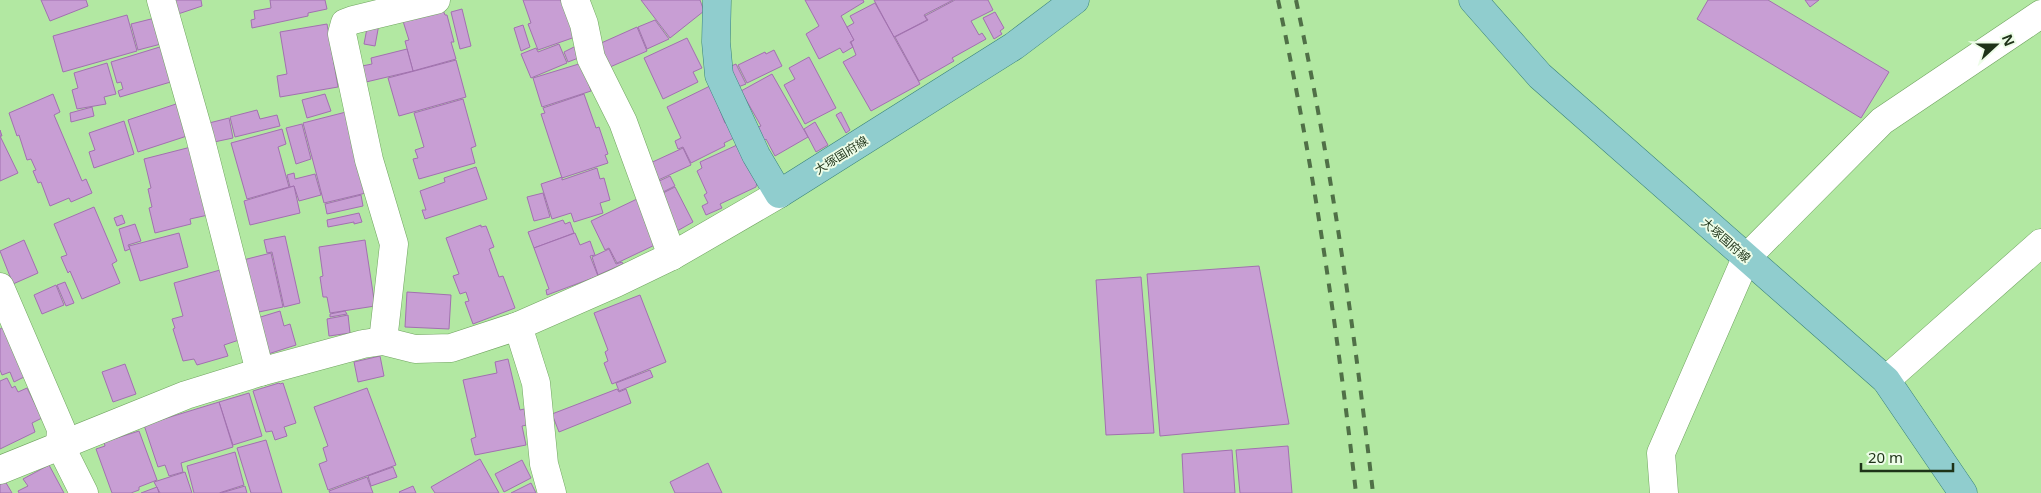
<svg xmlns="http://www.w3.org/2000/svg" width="2041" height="493" viewBox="0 0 2041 493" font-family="'Noto Sans','Noto Sans JP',sans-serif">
  <rect width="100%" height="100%" fill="#b2e8a2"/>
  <g fill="#c89ed4" stroke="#a270b0">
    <polygon points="41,0 86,0 88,6 50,21"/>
    <polygon points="170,0 201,0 202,6 175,15"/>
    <polygon points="270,0 325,0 327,9 308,13 308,16 252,28 251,20 255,19 254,11 271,8"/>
    <polygon points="523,0 565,0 578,36 538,50 528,24 531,23"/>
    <polygon points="641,0 700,0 704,11 670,38"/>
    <polygon points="805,0 863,0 864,2 841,16 854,40 850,42 853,47 843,53 840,48 819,59 806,34 819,26"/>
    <polygon points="874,0 953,0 924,15 927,20 894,37"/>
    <polygon points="955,0 988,0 993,10 971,21 979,35 982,33 986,39 952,58 954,61 919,81 895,37 928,20 925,16"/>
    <polygon points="1708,0 1768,0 1889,72 1861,118 1697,19"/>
    <polygon points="1805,0 1819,0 1810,7"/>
    <polygon points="875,3 920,84 871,111 843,62 856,55 851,42 854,40 847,27 854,23 850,16"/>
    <polygon points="462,9 471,46 460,49 451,12"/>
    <polygon points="443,10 445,15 447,15 454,42 451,42 456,59 413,71 405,41 409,40 402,18"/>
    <polygon points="995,12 1004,28 1000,31 1002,34 994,39 983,18"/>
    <polygon points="127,15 137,51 63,72 53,36"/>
    <polygon points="155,18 161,44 138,50 131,24"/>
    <polygon points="655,20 669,39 647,49 638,27"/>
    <polygon points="368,23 379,24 375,46 364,44"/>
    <polygon points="327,24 338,87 280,97 277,76 287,74 280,32"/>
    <polygon points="523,25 530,47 521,51 514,28"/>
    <polygon points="637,27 647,51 610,67 599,44"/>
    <polygon points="687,38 702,68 693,72 698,82 663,99 644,58"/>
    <polygon points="559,44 567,63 531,78 521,54 536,48 538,52"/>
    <polygon points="163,46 174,81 120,97 118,91 123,89 121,82 117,83 111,62"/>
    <polygon points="576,46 581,57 568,62 564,52"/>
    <polygon points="407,49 413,71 366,82 362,66 372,64 371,58"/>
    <polygon points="774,50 782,66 747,83 738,65 765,52 766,54"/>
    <polygon points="809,57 836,108 805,124 784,85 795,79 789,68"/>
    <polygon points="456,60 466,97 399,116 388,78"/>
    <polygon points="107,63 116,94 104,97 106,104 77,109 72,90 78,88 74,73"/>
    <polygon points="582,63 591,91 542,107 533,78"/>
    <polygon points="736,64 746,84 738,87 729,67"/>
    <polygon points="772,74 808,137 775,156 766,139 764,141 756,128 761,126 741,91"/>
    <polygon points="710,86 720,107 719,108 725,123 729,122 736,137 724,143 725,146 691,163 683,147 678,149 675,141 681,138 667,107"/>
    <polygon points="53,94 60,112 54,115 82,181 86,179 92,193 71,202 69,198 50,206 41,182 38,183 33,171 36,170 31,159 27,160 19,135 17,136 9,113"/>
    <polygon points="325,94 331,111 307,118 302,100"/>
    <polygon points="584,94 596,128 599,127 608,154 605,155 608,163 562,178 541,114 545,113 543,108"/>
    <polygon points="463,99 476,146 471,148 475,163 419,179 413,159 418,158 415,150 424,147 414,113"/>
    <polygon points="179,103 190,135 138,152 128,120"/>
    <polygon points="92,107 94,116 71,122 70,113"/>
    <polygon points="257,110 260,119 277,115 280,126 235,137 230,117"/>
    <polygon points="346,112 366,193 324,203 303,123"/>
    <polygon points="841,112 850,130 846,133 836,115"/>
    <polygon points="229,118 233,138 214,142 209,123"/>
    <polygon points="124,121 134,154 94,168 89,152 95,150 89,133"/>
    <polygon points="815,122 828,145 816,152 804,129"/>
    <polygon points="302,124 311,159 296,164 286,128"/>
    <polygon points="282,129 286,144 278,147 289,187 247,199 231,143"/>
    <polygon points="0,130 2,136 0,136 18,173 0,181"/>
    <polygon points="737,145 757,182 756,187 720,204 722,208 706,215 702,206 708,203 704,195 707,193 697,171 702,168 700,162"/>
    <polygon points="191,147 208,215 190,219 191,224 155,233 149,208 152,207 148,189 151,188 144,159"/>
    <polygon points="683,148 691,165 654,182 646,165"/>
    <polygon points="476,167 487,199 425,219 422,210 426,210 420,191 445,182 444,178"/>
    <polygon points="597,168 600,179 604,178 610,200 600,203 603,213 574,222 571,213 552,219 541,184 562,177 562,180"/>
    <polygon points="294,173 295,179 315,174 321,195 299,201 294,186 290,187 287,175"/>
    <polygon points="670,176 675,186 659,194 655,183"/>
    <polygon points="294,186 300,213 250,225 244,201"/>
    <polygon points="675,187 693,222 677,231 659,195"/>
    <polygon points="543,193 550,217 534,221 527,197"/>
    <polygon points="361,195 363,206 327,214 325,204"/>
    <polygon points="637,199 659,243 617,263 609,248 605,250 591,221"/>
    <polygon points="94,207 117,261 112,264 120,283 82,299 70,271 68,273 61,257 67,255 54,224"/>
    <polygon points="359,213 362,222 354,224 354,222 328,227 327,220"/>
    <polygon points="122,215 125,223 117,226 114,218"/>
    <polygon points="563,220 565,224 570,222 574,233 534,248 528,232"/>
    <polygon points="135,224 141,241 128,245 130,249 125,251 119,229"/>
    <polygon points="481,225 481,227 486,226 494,247 489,249 499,277 503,276 515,308 473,324 465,302 469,301 466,292 460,294 453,276 459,274 446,238"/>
    <polygon points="179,233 188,267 140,281 129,246"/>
    <polygon points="575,233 580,245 590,241 595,255 590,256 598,276 547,295 546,290 549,289 534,248"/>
    <polygon points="285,236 300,303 284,307 272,252 267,253 264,240"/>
    <polygon points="24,240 38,273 13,284 0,251"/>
    <polygon points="365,240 375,306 330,313 327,297 323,297 320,277 323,276 319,247"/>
    <polygon points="609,249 616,264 622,262 623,264 598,275 592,257"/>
    <polygon points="271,253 283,307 254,313 243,260"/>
    <polygon points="1259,266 1289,424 1160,436 1147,274"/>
    <polygon points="220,270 239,340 224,345 228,356 197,365 194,359 183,361 173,329 175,328 172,319 183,316 174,283"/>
    <polygon points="1141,277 1154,433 1106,435 1096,280"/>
    <polygon points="65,282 74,303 66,306 57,285"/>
    <polygon points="56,285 64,305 42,314 34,295"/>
    <polygon points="407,292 451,295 449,329 405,327"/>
    <polygon points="640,295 666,362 612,384 604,363 608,361 605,352 608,350 594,313"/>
    <polygon points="280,311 284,326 290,324 296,345 265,355 254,319"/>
    <polygon points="345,311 347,314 330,317 330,314"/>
    <polygon points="348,315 350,333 329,336 327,319"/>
    <polygon points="4,327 26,376 14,382 10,372 2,375 0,370 0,329"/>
    <polygon points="380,356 384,376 358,382 354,362"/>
    <polygon points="508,359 520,410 524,409 527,425 522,426 526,445 475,455 471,439 476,437 463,380 497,373 495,362"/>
    <polygon points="125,364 136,394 113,402 102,372"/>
    <polygon points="650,370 653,377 619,391 616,383"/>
    <polygon points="7,378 12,388 15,386 18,392 27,388 42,418 32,423 35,432 0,449 0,381"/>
    <polygon points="279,383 280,384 283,383 296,423 284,427 287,436 275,440 272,431 266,432 253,391"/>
    <polygon points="367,388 396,465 328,490 319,464 327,461 323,448 328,446 314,407"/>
    <polygon points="617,389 619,392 626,389 631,403 559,432 552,414"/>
    <polygon points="249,393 262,436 233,445 219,402"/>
    <polygon points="219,402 233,447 181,463 183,472 169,476 165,465 158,467 144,425"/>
    <polygon points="139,431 157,480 139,487 139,490 131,493 112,493 96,449 105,446 104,442"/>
    <polygon points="266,440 282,493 251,493 237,448"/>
    <polygon points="1288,446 1292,493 1240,493 1236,450"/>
    <polygon points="1232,450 1235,493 1184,493 1182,454"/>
    <polygon points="235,452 244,485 219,493 194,493 187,466"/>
    <polygon points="480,459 499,493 435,493 431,487"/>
    <polygon points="522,460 531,478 504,492 495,474"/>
    <polygon points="708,463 722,493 675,493 670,482"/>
    <polygon points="49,465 64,493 19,493 18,491 28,486 23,479"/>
    <polygon points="393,467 397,477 371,486 368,476"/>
    <polygon points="185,472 192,493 160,493 154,482"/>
    <polygon points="367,477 373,493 330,493 329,491"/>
    <polygon points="5,481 12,493 0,493 0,484"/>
    <polygon points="531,483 536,493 511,493"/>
    <polygon points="245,486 247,493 221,493"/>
    <polygon points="413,486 416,493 400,493 399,492"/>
    <polygon points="157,487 159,493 141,493"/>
  </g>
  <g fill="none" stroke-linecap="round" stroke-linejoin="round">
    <defs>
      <g id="minor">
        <polyline points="161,0 200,137 260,372"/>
        <polyline points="575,0 584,24 591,58 623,122 672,256"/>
        <polyline points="0,287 61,429 60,445 84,493"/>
        <polyline points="518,326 536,383 544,464 552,493"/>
        <polyline points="383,341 394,244 369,160 342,34 345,23 353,20 436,0"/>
        <polyline points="1886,380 2041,243"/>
        <polyline points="0,470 186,395 260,372 363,344 383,341 415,349 451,348 518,326 616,283 672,256 779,194"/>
        <polyline points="1664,493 1661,453 1746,258 1882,121 2041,14"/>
      </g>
      <g id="major">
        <polyline points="717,0 716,42 719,75 756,155 779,194 1014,46 1075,0"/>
        <polyline points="1473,0 1540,76 1886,380 1963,493"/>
      </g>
    </defs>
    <use href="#minor" stroke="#71a461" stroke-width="29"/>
    <use href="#major" stroke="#38817a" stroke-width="29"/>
    <use href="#minor" stroke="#fff" stroke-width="28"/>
    <use href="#major" stroke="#90cdce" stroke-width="28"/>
    <g stroke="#507047" stroke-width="4" stroke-dasharray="9 9" stroke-linecap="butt">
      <path d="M 1278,0 C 1313,162 1337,328 1356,493"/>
      <path d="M 1296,0 C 1331,163 1354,328 1373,493"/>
    </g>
  </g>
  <g text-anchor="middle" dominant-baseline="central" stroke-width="4" stroke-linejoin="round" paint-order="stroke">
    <g font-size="12" fill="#1e3318" stroke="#edfde8">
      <text transform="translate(841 155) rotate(-32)">大塚国府線</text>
      <text transform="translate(1726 240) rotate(41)">大塚国府線</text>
    </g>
  </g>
  <g transform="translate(1996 45) rotate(69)" stroke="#edfde8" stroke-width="4" paint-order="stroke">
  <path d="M0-4L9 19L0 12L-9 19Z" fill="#1e3318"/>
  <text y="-8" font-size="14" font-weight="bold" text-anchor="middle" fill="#1e3318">N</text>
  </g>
  <path d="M1861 463v8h92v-8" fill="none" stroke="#1e3318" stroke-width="2.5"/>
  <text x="1868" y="463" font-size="15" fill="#1e3318" stroke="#edfde8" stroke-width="4" paint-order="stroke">20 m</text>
</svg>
